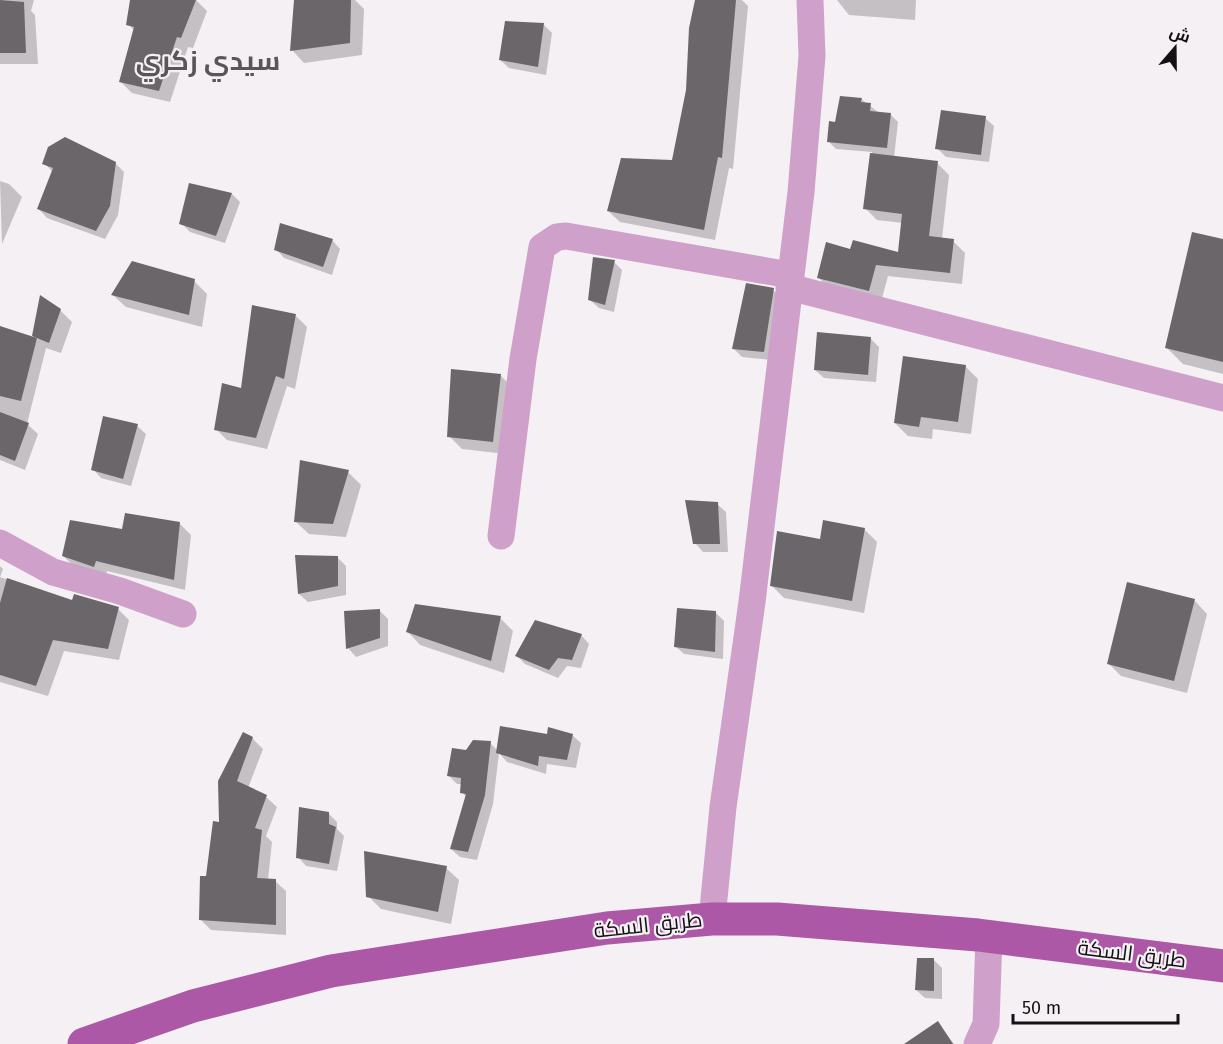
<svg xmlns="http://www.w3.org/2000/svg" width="1223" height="1044" viewBox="0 0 1223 1044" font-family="'Fira Sans',Cairo,sans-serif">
  <rect width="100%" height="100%" fill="#f5f0f4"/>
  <g fill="#0003">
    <polygon points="0,0 34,0 31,11 35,15 38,64 0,64"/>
    <polygon points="132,0 196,0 207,11 193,48 188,47 170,102 132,93 120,81 135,31 128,24"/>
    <polygon points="296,0 355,0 364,9 362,55 304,63 292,50"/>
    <polygon points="696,0 742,0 748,6 733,169 729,168 715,240 620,222 608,211 673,161 687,90"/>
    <polygon points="837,0 916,0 915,20 849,15"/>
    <polygon points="543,24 552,33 546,75 509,68 500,60"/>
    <polygon points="861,99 878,112 891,115 898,122 894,158 937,163 949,175 942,239 953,241 965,253 962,284 888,276 881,302 830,289 818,277 851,251 899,254 903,223 877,220 865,208 872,152 836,149 828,141 836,124"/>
    <polygon points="985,118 994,126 989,162 946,157 937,148"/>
    <polygon points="44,163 116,164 124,172 118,215 105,239 47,218 39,209 53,172"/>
    <polygon points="0,181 9,184 22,197 2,244"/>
    <polygon points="190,185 232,194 240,202 225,243 190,232 181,223"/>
    <polygon points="332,240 340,249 332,275 284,258 276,249"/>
    <polygon points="1223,241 1223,374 1183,364 1166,347"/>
    <polygon points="614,262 622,270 614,312 599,308 590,300"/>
    <polygon points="194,281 207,294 202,327 126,307 113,295"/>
    <polygon points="773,290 781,298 772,360 742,357 734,349"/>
    <polygon points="60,310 72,322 61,353 46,348 27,424 38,434 25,470 0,460 0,327 38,340 34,336"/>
    <polygon points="296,316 307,327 295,389 287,386 267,449 227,440 216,429"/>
    <polygon points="870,338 879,347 876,382 824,378 815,370"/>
    <polygon points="965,366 978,379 971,434 933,429 932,439 908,436 895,423"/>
    <polygon points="500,375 513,388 506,454 462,449 449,436"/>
    <polygon points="137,426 146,434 131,486 101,478 93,469"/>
    <polygon points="348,472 361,485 346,537 309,534 296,522"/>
    <polygon points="717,504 726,512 728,552 703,552 695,543"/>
    <polygon points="179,523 191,535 185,590 107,571 106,578 75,567 63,556 123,530"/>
    <polygon points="864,529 877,542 864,613 784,598 771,585 822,540"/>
    <polygon points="337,557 346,566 346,595 308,602 299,594"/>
    <polygon points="0,566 3,569 0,577 73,602 118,609 129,620 119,660 64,651 48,696 0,682"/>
    <polygon points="1195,601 1207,614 1187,693 1121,676 1108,663"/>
    <polygon points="379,610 388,619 388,646 356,657 348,648 345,612"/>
    <polygon points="715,612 724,621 723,659 684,654 675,646"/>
    <polygon points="500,618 513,631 504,673 420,645 408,632"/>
    <polygon points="581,635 589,644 581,668 567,666 558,678 525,664 517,656"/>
    <polygon points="572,735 581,743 576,768 547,764 546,774 507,762 499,753 493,804 477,860 460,857 451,849 466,797 462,792 462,784 457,784 448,775 467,751 490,743 498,751 548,736"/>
    <polygon points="252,738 263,749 248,788 266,797 277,807 266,836 272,842 268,880 275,881 286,891 286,935 211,930 201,920 207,877 220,824"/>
    <polygon points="329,814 337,822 337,829 344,836 337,871 306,866 298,857"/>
    <polygon points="446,868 459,880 451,924 381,909 368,896"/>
    <polygon points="934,960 942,968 942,999 925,998 916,990"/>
    <polygon points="938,1023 954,1044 911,1044"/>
  </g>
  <g fill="#6a666a">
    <polygon points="0,0 24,2 26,53 0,53"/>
    <polygon points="130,0 196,0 181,38 177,37 159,91 119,82 134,27 126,25"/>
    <polygon points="294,0 351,0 350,43 290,51"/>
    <polygon points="695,0 736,0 722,158 718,157 704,230 607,211 621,158 672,160 686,90 689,28"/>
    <polygon points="505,21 544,23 538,67 499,60"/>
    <polygon points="840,96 862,98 861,102 871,103 870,111 891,113 887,148 827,142 829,121 835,122"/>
    <polygon points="941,110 986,116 981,155 935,149"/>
    <polygon points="65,137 116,162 110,206 96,231 37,209 53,168 42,164 48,147"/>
    <polygon points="870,153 938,161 929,236 954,239 950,273 876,265 869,291 817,278 826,242 850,249 853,240 898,252 902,214 863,209"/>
    <polygon points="189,183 232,193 216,236 179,224"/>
    <polygon points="280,223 333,239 323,267 274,250"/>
    <polygon points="1192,232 1223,239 1223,362 1165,348"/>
    <polygon points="593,257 615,260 605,305 588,300"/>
    <polygon points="132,261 195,279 189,315 111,295"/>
    <polygon points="746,283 774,288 764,352 732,349"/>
    <polygon points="40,295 61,309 49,343 32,336"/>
    <polygon points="252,305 296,314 284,379 276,376 256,438 214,430 222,383 241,388"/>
    <polygon points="0,326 37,338 21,401 0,396"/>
    <polygon points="817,332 871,337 868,375 814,370"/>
    <polygon points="903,356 966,365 958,422 921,417 919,427 894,423"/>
    <polygon points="451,369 501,374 493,442 447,437"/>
    <polygon points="0,412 29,423 15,461 0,455"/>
    <polygon points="103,416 138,424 123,479 91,470"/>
    <polygon points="300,460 349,470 333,524 294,522"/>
    <polygon points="685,500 718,502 720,544 693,544"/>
    <polygon points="125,513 180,522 174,580 96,561 94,567 62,556 70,520 122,529"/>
    <polygon points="823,520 865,528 852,601 770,586 777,531 820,539"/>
    <polygon points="295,555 338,556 338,586 298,594"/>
    <polygon points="7,578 72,600 74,594 119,607 108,649 53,640 36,686 0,675 0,603"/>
    <polygon points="1127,582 1195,599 1174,681 1107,664"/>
    <polygon points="415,604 501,616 491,661 406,632"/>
    <polygon points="677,608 716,611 715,652 674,647"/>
    <polygon points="380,609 380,638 346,649 344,611"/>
    <polygon points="535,620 582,634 572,660 558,658 549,670 515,656"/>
    <polygon points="500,726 547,734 548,727 573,734 567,760 539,756 538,766 496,753"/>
    <polygon points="243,732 253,737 237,781 267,795 255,828 262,830 257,878 276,879 276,925 199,920 200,876 206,876 213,821 219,822 218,781"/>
    <polygon points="473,740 491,741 485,795 468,852 450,849 466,794 460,793 461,778 447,776 452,748 466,750"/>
    <polygon points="299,807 329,812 329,824 336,827 329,864 296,858"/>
    <polygon points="364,851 447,866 438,912 366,897"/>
    <polygon points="917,958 934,958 934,991 915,990"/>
    <polygon points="938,1021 953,1044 904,1044"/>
  </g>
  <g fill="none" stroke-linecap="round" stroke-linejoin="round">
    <g stroke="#cfa1ca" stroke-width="27">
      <polyline points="789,287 1223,398"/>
      <polyline points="501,536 523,359 542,247 557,237 566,236 790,275"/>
      <polyline points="0,543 53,572 120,591 183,614"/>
      <polyline points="712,919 723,807 752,602 801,192 812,56 810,0"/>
      <polyline points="977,1044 986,1024 989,936"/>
    </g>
    <polyline stroke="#ac58a6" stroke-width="33" points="84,1044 193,1006 331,971 607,928 712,919 777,919 978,935 1223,966"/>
  </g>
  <g text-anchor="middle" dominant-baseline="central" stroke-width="4.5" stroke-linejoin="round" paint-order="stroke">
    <g font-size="21" fill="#131113" stroke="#f5f0f4">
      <text transform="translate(648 925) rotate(-6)">طريق السكة</text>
      <text transform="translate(1132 954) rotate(7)">طريق السكة</text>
    </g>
    <g font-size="27" font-weight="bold" fill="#595559" stroke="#f5f0f4">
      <text x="208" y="61">سيدي زكري</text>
    </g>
  </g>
  <g transform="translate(1175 48) rotate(20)" stroke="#f5f0f4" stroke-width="4.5" paint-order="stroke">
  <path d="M0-4.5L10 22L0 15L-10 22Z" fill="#131113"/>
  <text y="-9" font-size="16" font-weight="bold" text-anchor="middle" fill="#131113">ش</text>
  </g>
  <path d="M1013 1014v9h165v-9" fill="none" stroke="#131113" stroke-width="3"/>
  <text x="1022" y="1014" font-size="18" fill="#131113" stroke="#f5f0f4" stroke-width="4.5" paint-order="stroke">50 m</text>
</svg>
